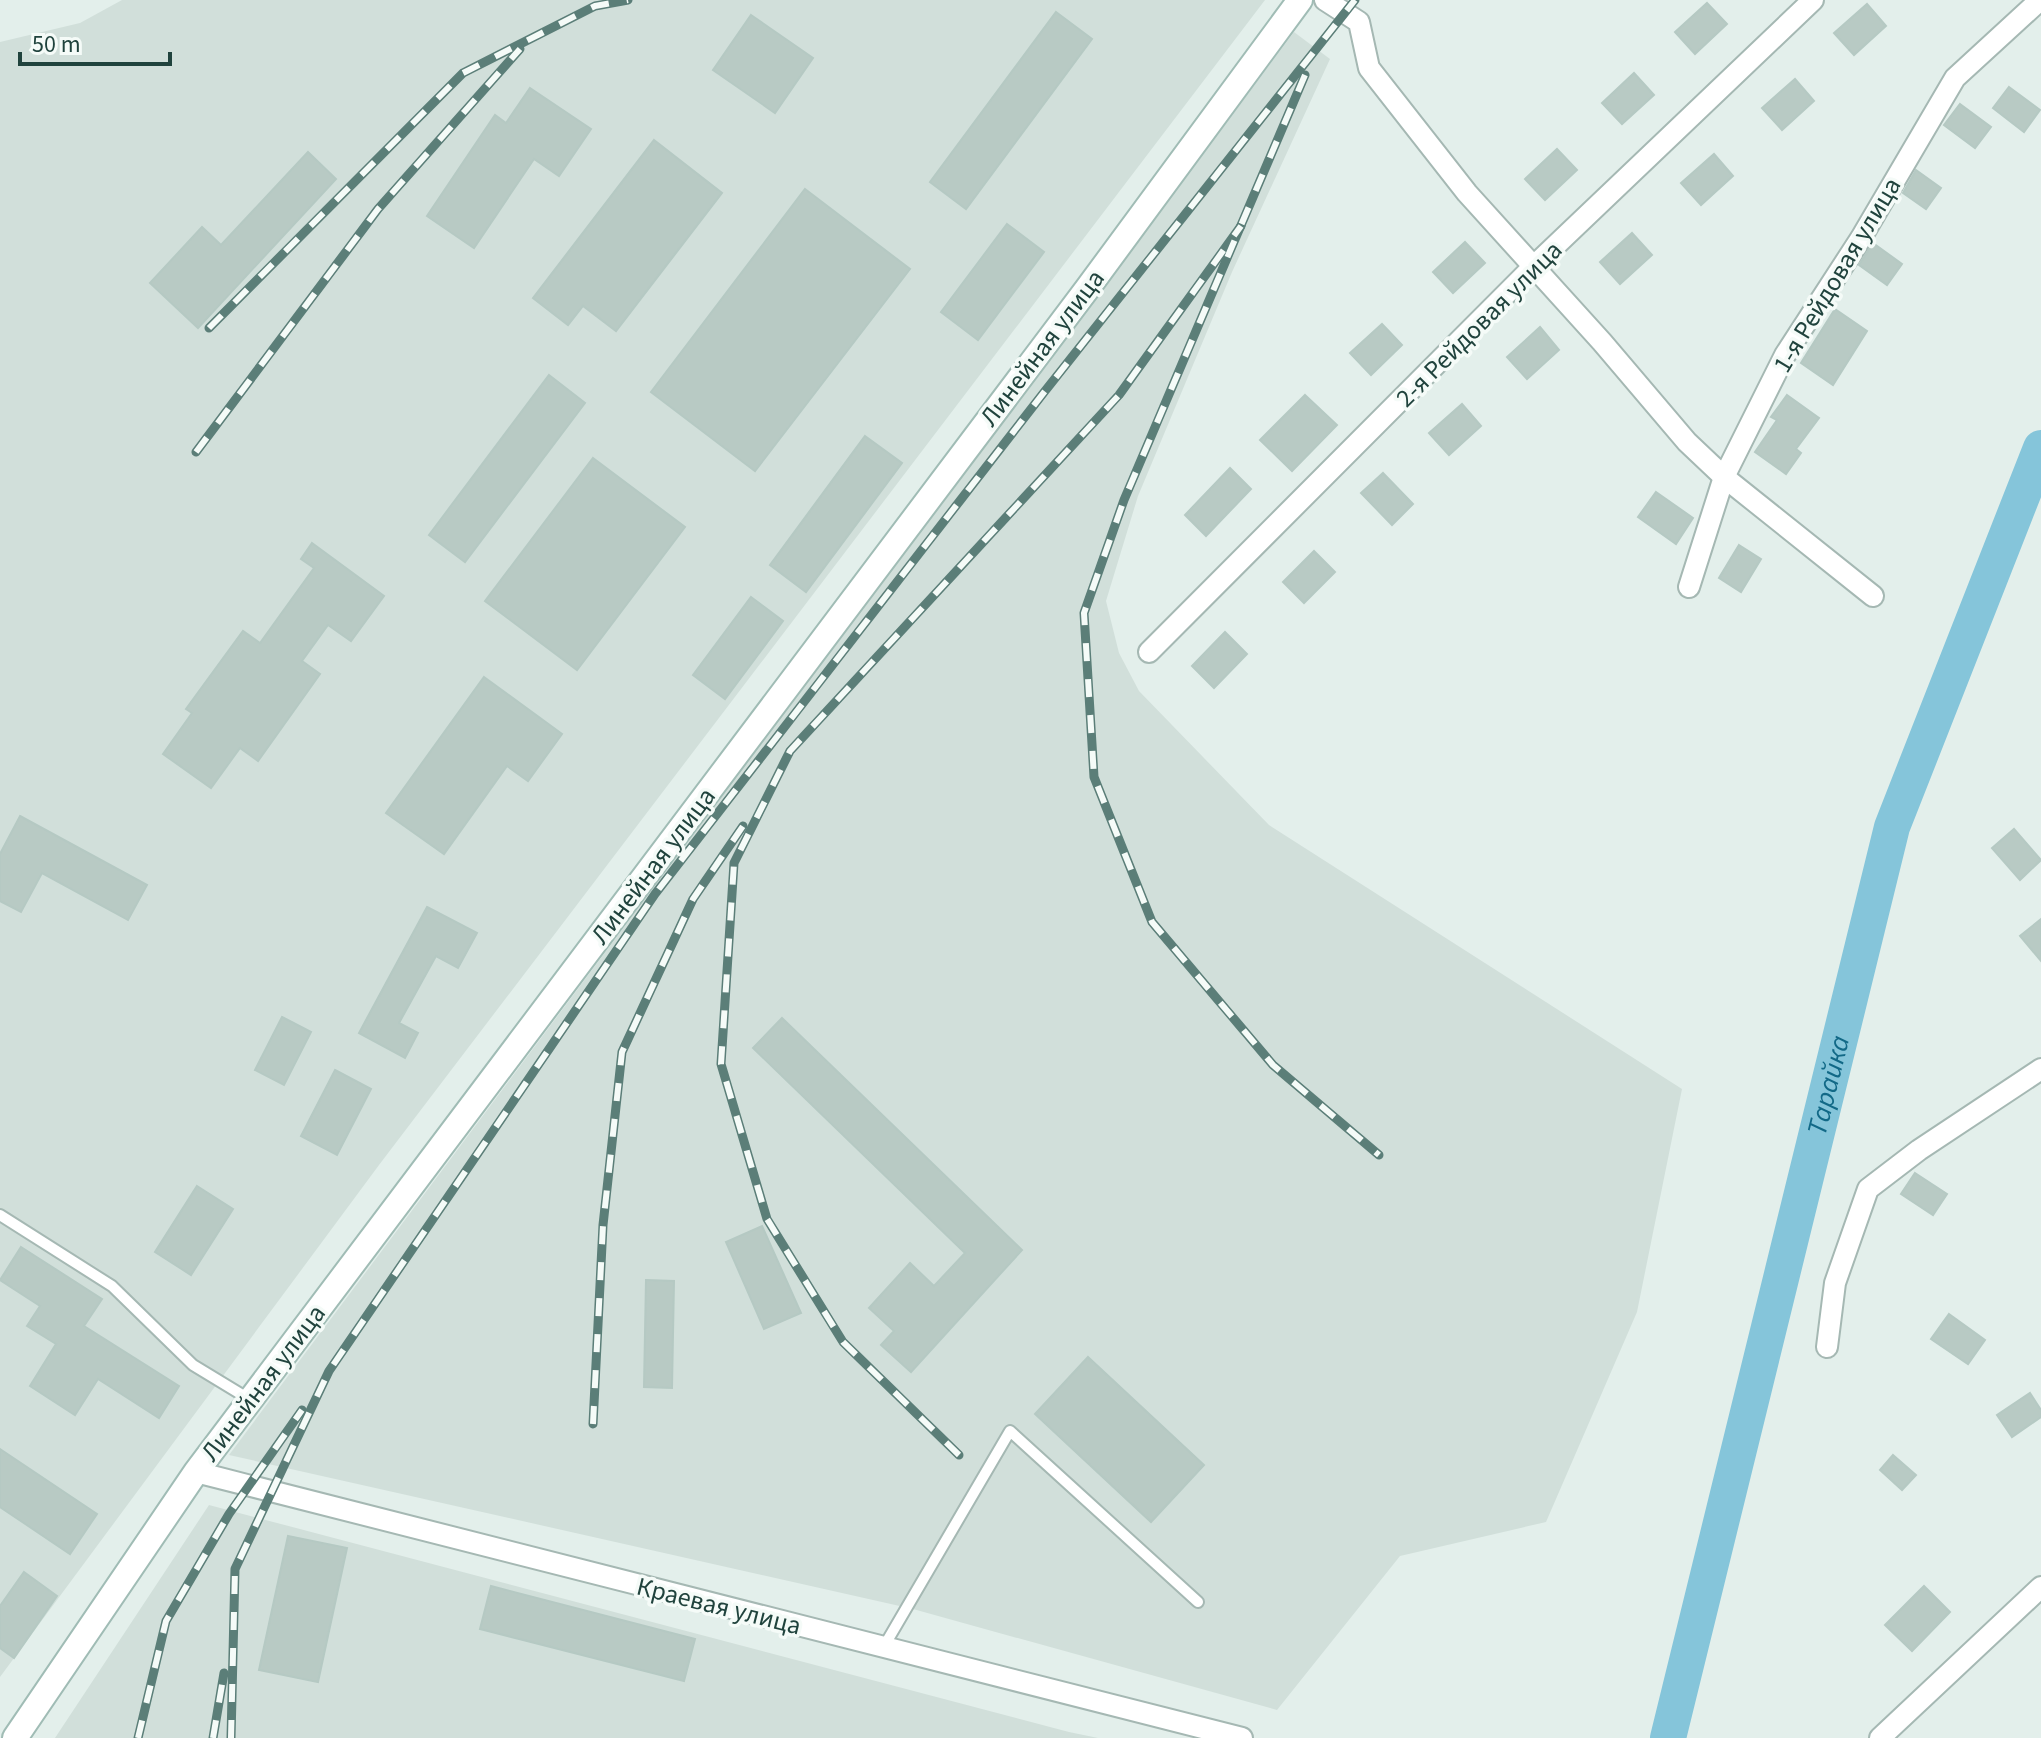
<svg xmlns="http://www.w3.org/2000/svg" width="2041" height="1738" viewBox="0 0 2041 1738" font-family="'Source Sans 3',sans-serif">
  <rect width="100%" height="100%" fill="#e3efeb"/>
  <g fill="#d1dfda">
    <polygon points="122,0 1265,0 379,1165 0,1677 0,42 80,23"/>
    <polygon points="1294,32 1330,59 1232,272 1138,496 1106,601 1119,653 1139,691 1269,825 1682,1089 1637,1312 1546,1522 1400,1556 1277,1710 913,1609 229,1455"/>
    <polygon points="209,1505 1069,1732 1098,1738 55,1738"/>
  </g>
  <g fill="none" stroke-linecap="round" stroke-linejoin="round">
    <path stroke="#85c5da" stroke-width="36" id="s1" d="M 1668,1738 L 1892,827 L 2041,448"/>
  </g>
  <g fill="#b8cac4" stroke="#b5c9c3" stroke-width="2">
    <polygon points="1707,3 1727,24 1695,54 1675,32"/>
    <polygon points="1867,4 1886,26 1854,55 1834,33"/>
    <polygon points="1056,12 1092,39 966,209 930,182"/>
    <polygon points="751,15 813,58 775,113 713,70"/>
    <polygon points="1634,73 1654,95 1622,124 1602,103"/>
    <polygon points="1795,79 1814,101 1782,130 1762,108"/>
    <polygon points="2009,87 2040,110 2024,132 1993,108"/>
    <polygon points="530,88 591,129 559,176 534,159 474,248 427,216 495,115 506,123"/>
    <polygon points="1960,104 1991,127 1975,148 1944,125"/>
    <polygon points="654,140 722,193 616,331 583,306 568,325 533,298"/>
    <polygon points="1557,149 1577,170 1545,200 1525,179"/>
    <polygon points="308,152 336,179 198,328 150,283 202,227 221,245"/>
    <polygon points="1714,154 1733,176 1701,205 1681,183"/>
    <polygon points="1916,170 1941,188 1926,209 1903,193"/>
    <polygon points="805,189 910,269 755,471 651,392"/>
    <polygon points="1007,224 1044,252 978,340 941,312"/>
    <polygon points="1632,233 1652,255 1620,284 1600,262"/>
    <polygon points="1465,242 1485,263 1453,293 1433,272"/>
    <polygon points="1873,243 1902,264 1887,285 1859,265"/>
    <polygon points="1835,309 1867,331 1833,385 1801,363"/>
    <polygon points="1382,324 1402,345 1371,375 1350,353"/>
    <polygon points="1540,327 1559,350 1527,379 1507,357"/>
    <polygon points="549,375 585,403 465,562 429,535"/>
    <polygon points="1305,395 1337,425 1292,471 1260,440"/>
    <polygon points="1787,395 1819,418 1796,449 1801,453 1786,474 1755,452 1777,420 1771,417"/>
    <polygon points="1462,404 1481,426 1449,455 1429,433"/>
    <polygon points="865,436 902,463 806,592 770,565"/>
    <polygon points="593,458 685,527 577,670 485,601"/>
    <polygon points="1230,468 1251,489 1206,536 1185,515"/>
    <polygon points="1383,473 1413,504 1392,525 1361,493"/>
    <polygon points="1656,492 1693,518 1676,544 1638,517"/>
    <polygon points="312,543 384,596 351,641 328,625 302,661 320,674 258,761 240,748 211,788 163,754 192,713 186,709 243,631 260,643 314,568 301,559"/>
    <polygon points="1739,545 1761,559 1741,592 1719,578"/>
    <polygon points="1314,551 1335,572 1304,603 1283,582"/>
    <polygon points="751,597 783,621 725,699 693,675"/>
    <polygon points="1225,632 1247,654 1214,688 1192,666"/>
    <polygon points="484,677 562,734 528,781 507,766 444,854 386,813"/>
    <polygon points="20,816 147,885 128,920 42,873 21,912 0,901 0,854"/>
    <polygon points="2014,829 2041,860 2020,880 1992,848"/>
    <polygon points="427,907 477,933 458,968 436,956 399,1023 418,1033 405,1058 359,1033"/>
    <polygon points="2041,919 2041,961 2020,936"/>
    <polygon points="282,1017 311,1032 284,1085 255,1070"/>
    <polygon points="782,1018 1022,1250 911,1372 881,1345 894,1331 869,1308 910,1263 934,1286 965,1253 753,1048"/>
    <polygon points="335,1070 371,1089 337,1155 301,1136"/>
    <polygon points="1915,1173 1947,1194 1933,1215 1901,1194"/>
    <polygon points="197,1186 233,1209 191,1275 155,1252"/>
    <polygon points="762,1226 801,1313 764,1329 726,1242"/>
    <polygon points="21,1247 102,1299 84,1326 179,1386 159,1418 98,1379 75,1415 30,1386 56,1344 27,1326 40,1306 0,1280"/>
    <polygon points="646,1280 674,1281 672,1388 644,1387"/>
    <polygon points="1949,1314 1985,1340 1968,1364 1931,1339"/>
    <polygon points="1088,1357 1204,1465 1151,1522 1035,1414"/>
    <polygon points="2030,1393 2041,1410 2041,1417 2012,1437 1997,1415"/>
    <polygon points="0,1449 97,1514 70,1554 0,1507"/>
    <polygon points="1893,1455 1916,1475 1902,1490 1880,1470"/>
    <polygon points="288,1536 347,1548 318,1682 259,1670"/>
    <polygon points="24,1572 57,1596 14,1658 0,1648 0,1606"/>
    <polygon points="491,1586 695,1639 684,1681 480,1629"/>
    <polygon points="1924,1586 1950,1612 1912,1651 1885,1625"/>
  </g>
  <g fill="none" stroke-linecap="round" stroke-linejoin="round">
    <defs>
      <g id="lane">
        <polyline points="0,1215 112,1286 193,1365 249,1399"/>
        <polyline points="883,1648 1010,1431 1198,1602"/>
      </g>
      <g id="street">
        <polyline points="1325,0 1359,22 1369,68 1467,193 1602,342 1687,442 1724,477 1873,596"/>
        <polyline points="1689,587 1724,477 1785,355 1861,238 1955,78 2040,0"/>
        <polyline points="1149,652 1534,266 1813,0"/>
        <polyline points="1827,1347 1835,1283 1868,1189 1919,1150 2041,1069"/>
        <polyline points="196,1472 1242,1738"/>
        <polyline points="1880,1738 2041,1587"/>
      </g>
      <polyline id="secondary" points="15,1738 196,1472 1087,289 1300,0"/>
    </defs>
    <use href="#lane" stroke="#a5b8b3" stroke-width="14"/>
    <use href="#street" stroke="#a5b8b3" stroke-width="24"/>
    <use href="#secondary" stroke="#a0bcb5" stroke-width="28"/>
    <use href="#lane" stroke="#fff" stroke-width="10"/>
    <use href="#street" stroke="#fff" stroke-width="20"/>
    <use href="#secondary" stroke="#fff" stroke-width="24"/>
    <defs>
      <g id="rail">
        <polyline points="1305,75 1124,500 1084,613 1094,777 1152,922 1273,1065 1379,1155"/>
        <polyline points="209,328 463,73 595,6 628,0"/>
        <polyline points="196,452 378,209 520,49"/>
        <polyline points="593,1424 603,1225 622,1052 693,899 743,826"/>
        <polyline points="959,1455 843,1342 767,1219 721,1064 734,863 790,751 1119,395 1241,226"/>
        <polyline points="138,1738 166,1621 229,1514 302,1410"/>
        <polyline points="213,1738 224,1673"/>
        <polyline points="231,1738 235,1569 329,1371 655,894 1045,391 1355,0"/>
      </g>
    </defs>
    <use href="#rail" stroke="#5b7e78" stroke-width="9"/>
    <use href="#rail" stroke="#f5fbf8" stroke-width="6" stroke-dasharray="18" stroke-linecap="butt"/>
  </g>
  <g text-anchor="middle" dominant-baseline="central" stroke-width="7" stroke-linejoin="round" paint-order="stroke">
    <g font-size="26" fill="#20433d" stroke="#f5fbf8">
      <text transform="translate(1837 275) rotate(-59)">1-я Рейдовая улица</text>
      <text transform="translate(1479 324) rotate(-45)">2-я Рейдовая улица</text>
      <text transform="translate(1042 348) rotate(-53)">Линейная улица</text>
      <text transform="translate(653 866) rotate(-53)">Линейная улица</text>
      <text transform="translate(263 1383) rotate(-53)">Линейная улица</text>
      <text transform="translate(719 1606) rotate(14)">Краевая улица</text>
    </g>
    <g font-size="28" font-style="italic" fill="#126987" stroke="#f5fbf8">
      <text stroke="none"><textPath href="#s1" startOffset="672">Тарайка</textPath></text>
    </g>
  </g>
  <path d="M20 52v12h150v-12" fill="none" stroke="#20433d" stroke-width="4"/>
  <text x="32" y="52" font-size="24" fill="#20433d" stroke="#f5fbf8" stroke-width="6" paint-order="stroke">50 m</text>
</svg>
